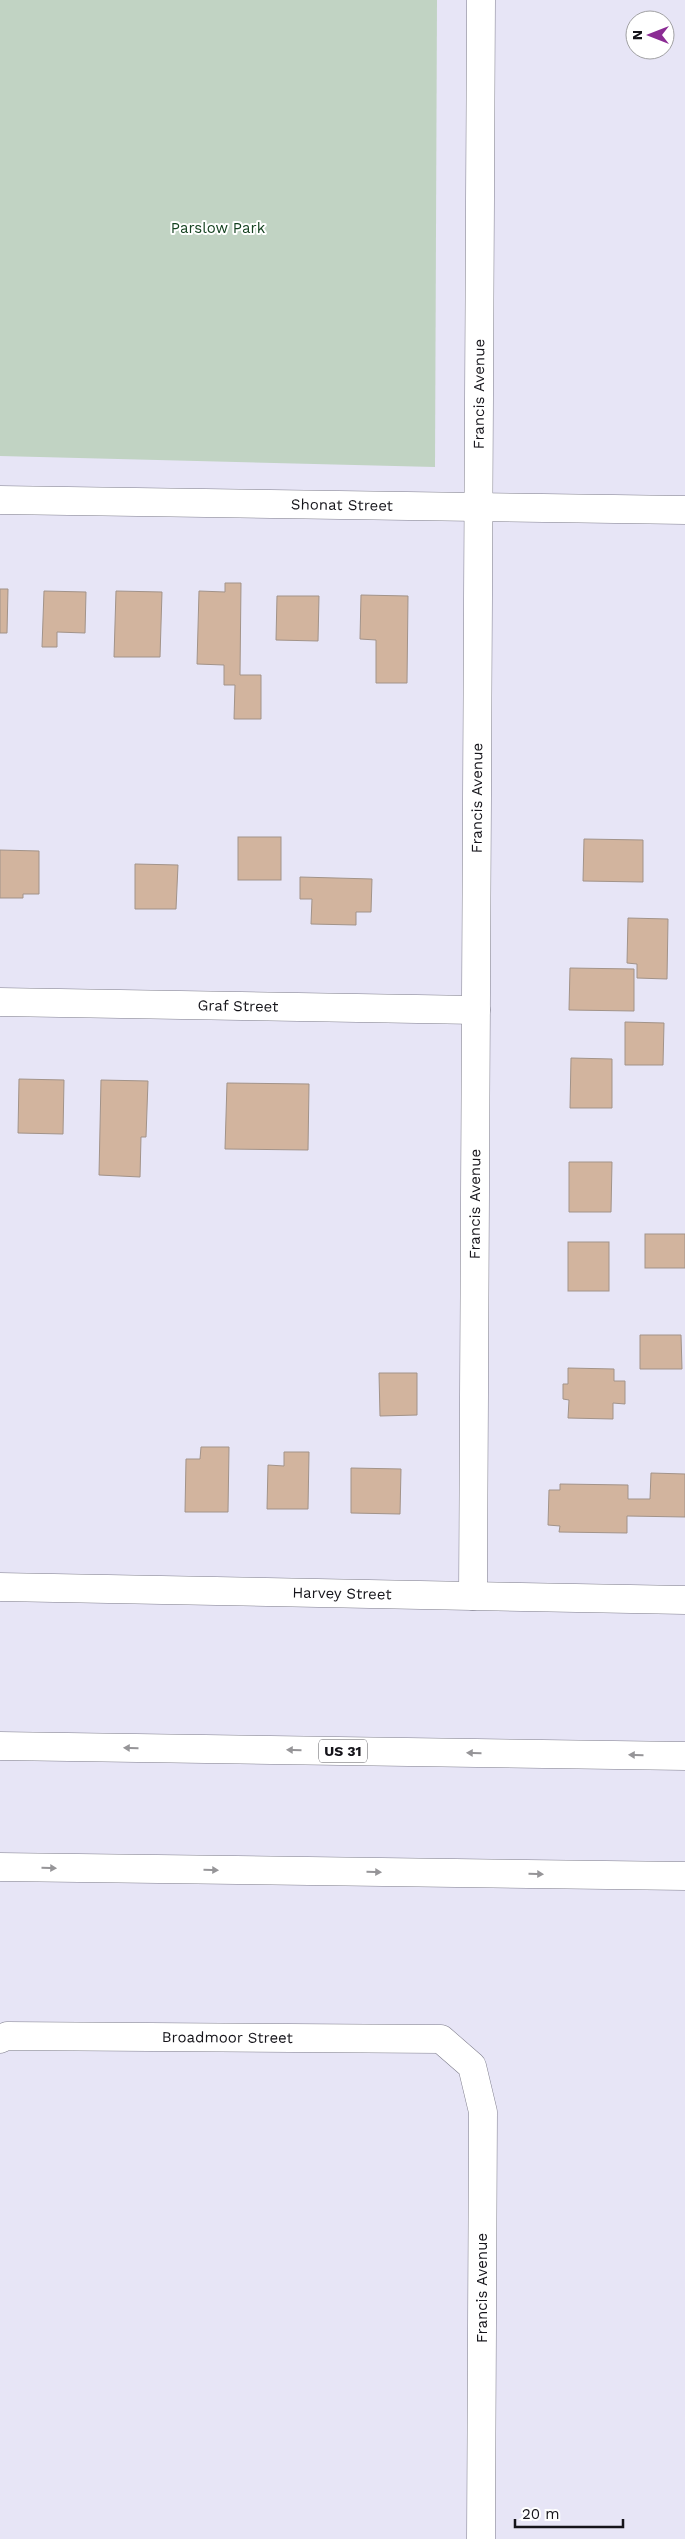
<svg xmlns="http://www.w3.org/2000/svg" width="685" height="2539" viewBox="0 0 685 2539" font-family="'Work Sans',sans-serif">
  <rect width="100%" height="100%" fill="#e7e5f6"/>
  <polygon fill="#c1d3c3" points="0,0 437,0 435,467 0,456"/>
  <g fill="#d2b49e" stroke="#a29389">
    <polygon points="225,583 241,583 240,675 261,675 261,719 234,719 235,685 224,685 224,665 197,664 199,591 225,592"/>
    <polygon points="0,589 8,589 7,633 0,633"/>
    <polygon points="44,591 86,592 85,633 57,632 57,647 42,647"/>
    <polygon points="116,591 162,592 160,657 114,657"/>
    <polygon points="361,595 408,596 407,683 376,683 376,640 360,639"/>
    <polygon points="277,596 319,596 318,641 276,640"/>
    <rect x="238" y="837" width="43" height="43"/>
    <polygon points="584,839 643,840 643,882 583,881"/>
    <polygon points="0,850 39,851 39,894 23,894 23,898 0,898"/>
    <polygon points="135,864 178,865 176,909 135,909"/>
    <polygon points="300,877 372,879 371,912 356,912 356,925 311,924 312,899 300,899"/>
    <polygon points="628,918 668,919 667,979 637,978 637,964 627,963"/>
    <polygon points="570,968 634,969 634,1011 569,1010"/>
    <polygon points="625,1022 664,1023 663,1065 625,1065"/>
    <polygon points="571,1058 612,1059 612,1108 570,1108"/>
    <polygon points="19,1079 64,1080 63,1134 18,1133"/>
    <polygon points="101,1080 148,1081 146,1137 141,1137 140,1177 99,1175"/>
    <polygon points="227,1083 309,1084 308,1150 225,1149"/>
    <polygon points="569,1162 612,1162 611,1212 569,1212"/>
    <rect x="645" y="1234" width="40" height="34"/>
    <rect x="568" y="1242" width="41" height="49"/>
    <polygon points="640,1335 681,1335 682,1369 640,1369"/>
    <polygon points="568,1368 614,1369 614,1381 625,1381 625,1404 613,1403 613,1419 568,1418 569,1400 563,1399 563,1384 568,1384"/>
    <polygon points="379,1373 417,1373 417,1415 380,1416"/>
    <polygon points="201,1447 229,1447 228,1512 185,1512 186,1459 200,1459"/>
    <polygon points="284,1452 309,1452 308,1509 267,1509 268,1465 284,1466"/>
    <polygon points="351,1468 401,1469 400,1514 351,1513"/>
    <polygon points="651,1473 685,1474 685,1517 627,1516 627,1533 559,1532 560,1526 548,1525 549,1490 560,1490 560,1484 628,1485 628,1499 650,1499"/>
  </g>
  <g fill="none" stroke-linecap="round" stroke-linejoin="round">
    <defs>
      <g id="minor">
        <path id="s1" d="M 0,500 L 685,510"/>
        <path id="s2" d="M 0,1002 L 476,1010"/>
        <path id="s3" d="M 0,1587 L 685,1600"/>
        <path id="s4" d="M 473,1596 L 481,0"/>
        <path id="s5" d="M 0,2039 L 7,2036 L 441,2039 L 472,2066 L 483,2112 L 481,2539"/>
      </g>
      <g id="highway">
        <polyline points="0,1746 685,1756"/>
        <polyline points="0,1867 685,1876"/>
      </g>
    </defs>
    <use href="#minor" stroke="#7e7d8b" stroke-width="29"/>
    <use href="#highway" stroke="#7e7d8b" stroke-width="29"/>
    <use href="#minor" stroke="#fff" stroke-width="28"/>
    <use href="#highway" stroke="#fff" stroke-width="28"/>
  </g>
  <defs><path id="oneway-solid" d="M-6-.8H1V-3.2L6.5 0L1 3.2V.8H-6Z" transform="scale(1.25)"/></defs>
  <g fill="#969598">
    <use href="#oneway-solid" transform="translate(131 1748) rotate(-179)"/>
    <use href="#oneway-solid" transform="translate(294 1750) rotate(-179)"/>
    <use href="#oneway-solid" transform="translate(474 1753) rotate(-179)"/>
    <use href="#oneway-solid" transform="translate(636 1755) rotate(-179)"/>
    <use href="#oneway-solid" transform="translate(49 1868) rotate(1)"/>
    <use href="#oneway-solid" transform="translate(211 1870) rotate(1)"/>
    <use href="#oneway-solid" transform="translate(374 1872) rotate(1)"/>
    <use href="#oneway-solid" transform="translate(536 1874) rotate(1)"/>
  </g>
  <g text-anchor="middle" dominant-baseline="central" stroke-width="4" stroke-linejoin="round" paint-order="stroke">
    <rect fill="#fff" stroke="#5b5a5f" stroke-width="1" x="319" y="1739.5" width="48" height="23" rx="4"/>
    <g font-size="14" font-weight="bold" fill="#15141a">
      <text x="343" y="1751">US 31</text>
    </g>
    <g font-size="15" fill="#154220" stroke="#fff">
      <text x="218" y="228">Parslow Park</text>
    </g>
    <g font-size="15" fill="#15141a" stroke="#fff">
      <text stroke="none"><textPath href="#s4" startOffset="1202">Francis Avenue</textPath></text>
      <text stroke="none"><textPath href="#s1" startOffset="342">Shonat Street</textPath></text>
      <text stroke="none"><textPath href="#s4" startOffset="798">Francis Avenue</textPath></text>
      <text stroke="none"><textPath href="#s2" startOffset="238">Graf Street</textPath></text>
      <text stroke="none"><textPath href="#s4" startOffset="392">Francis Avenue</textPath></text>
      <text stroke="none"><textPath href="#s3" startOffset="342">Harvey Street</textPath></text>
      <text stroke="none"><textPath href="#s5" startOffset="228">Broadmoor Street</textPath></text>
      <text transform="translate(482 2288) rotate(-90)">Francis Avenue</text>
    </g>
  </g>
  <g transform="translate(650 35) rotate(270)"><circle r="24" fill="#ffffff" stroke="#a1a1a3"/>
  <path d="M0-4L9 19L0 12L-9 19Z" fill="#8b2b94"/>
  <text y="-8" font-size="14" font-weight="bold" text-anchor="middle" fill="#15141a">N</text>
  </g>
  <path d="M515 2519v8h108v-8" fill="none" stroke="#15141a" stroke-width="2.5"/>
  <text x="522" y="2519" font-size="15" fill="#15141a" stroke="#ffffff" stroke-width="4" paint-order="stroke">20 m</text>
</svg>
